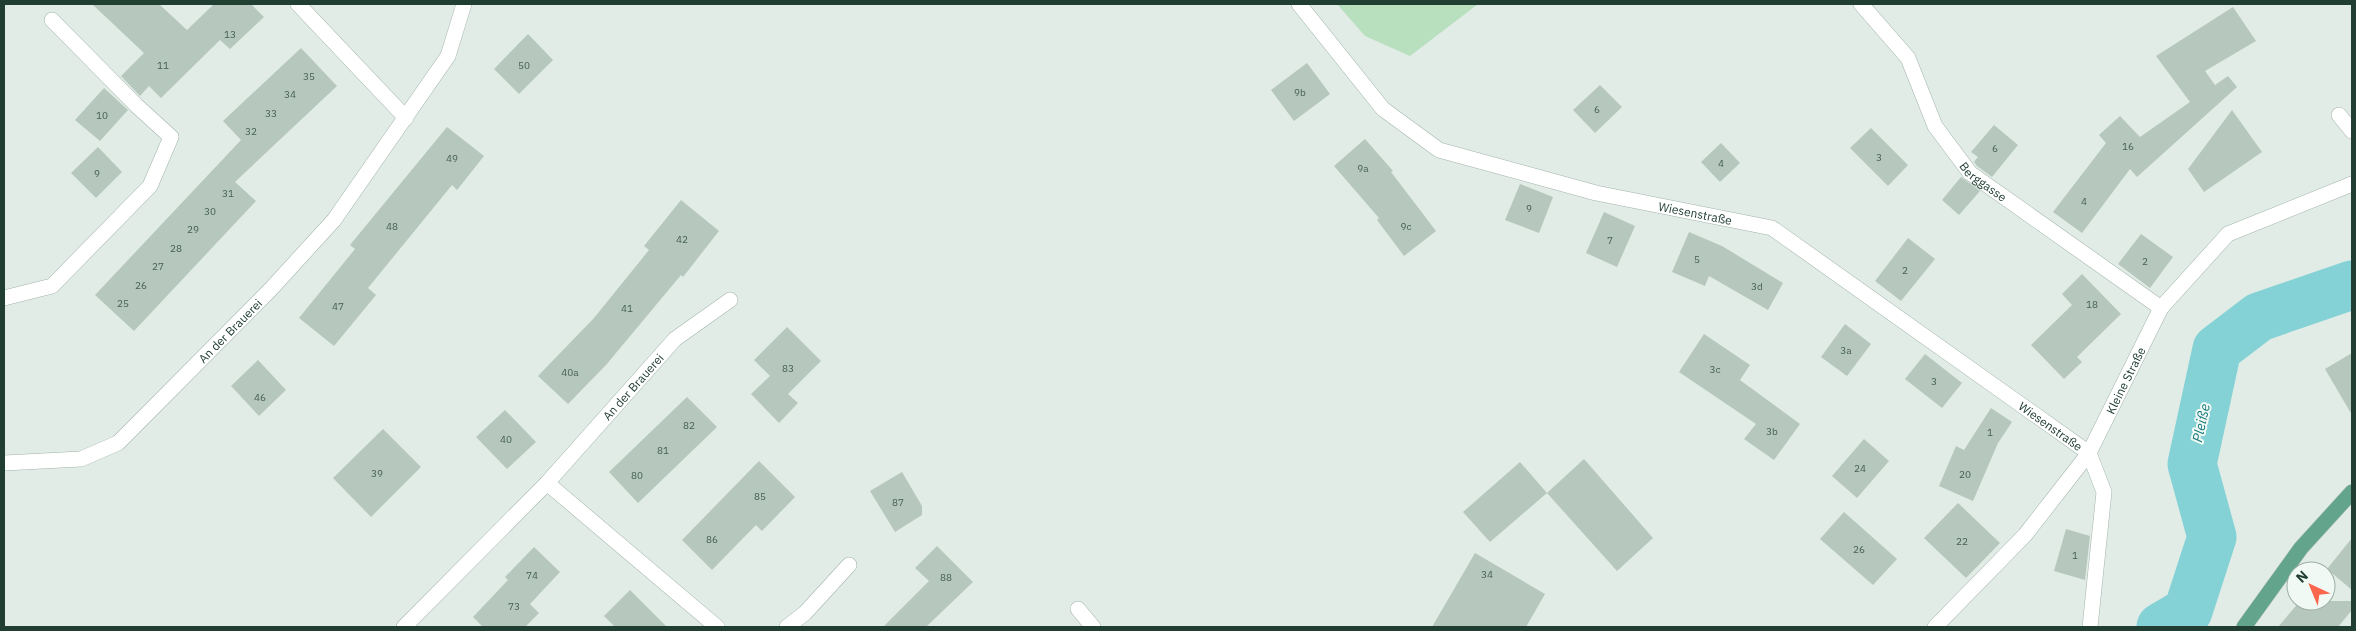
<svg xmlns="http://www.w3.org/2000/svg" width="2356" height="631" viewBox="0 0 2356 631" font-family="'IBM Plex Sans',sans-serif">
  <rect width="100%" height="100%" fill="#e1ece6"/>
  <polygon fill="#b8dfbe" points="1337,4 1478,4 1410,56 1365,36"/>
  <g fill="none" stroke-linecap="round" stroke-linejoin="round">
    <polyline stroke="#84d2d6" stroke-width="49" points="2161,627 2188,611 2212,537 2192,464 2217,349 2259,317 2352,285"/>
  </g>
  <g fill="#b6c7be">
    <polygon points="92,4 159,4 187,30 214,4 251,4 264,17 230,49 220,40 161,98 149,86 140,96 121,76 144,53"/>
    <polygon points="2233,7 2256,41 2205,71 2215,85 2228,76 2237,87 2137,177 2130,169 2082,233 2053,212 2106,143 2099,135 2120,116 2140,137 2190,102 2156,56"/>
    <polygon points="528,34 553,60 519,94 494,69"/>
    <polygon points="301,48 337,86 235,182 256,201 134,331 95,295 241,140 223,121"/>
    <polygon points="1307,63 1330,94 1294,121 1271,90"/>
    <polygon points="1600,85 1622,107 1595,133 1573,110"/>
    <polygon points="104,88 128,110 100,141 75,120"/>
    <polygon points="2232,110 2262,152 2204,192 2188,169"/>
    <polygon points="1994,125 2018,145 1992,177 1977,166 1974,162 1978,157 1971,152"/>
    <polygon points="447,127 484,156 457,190 452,185 368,288 376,295 334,346 299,318 355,249 350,245"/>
    <polygon points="1871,128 1908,165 1888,186 1850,148"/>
    <polygon points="1365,139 1393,171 1391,172 1436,231 1404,256 1377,220 1379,218 1334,166"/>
    <polygon points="1721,143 1740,163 1720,182 1701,162"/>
    <polygon points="98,147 122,172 96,198 71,173"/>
    <polygon points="1961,177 1980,191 1959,215 1942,200"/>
    <polygon points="1520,184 1553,197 1539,233 1505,220"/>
    <polygon points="681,200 719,231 683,277 681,275 606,365 568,404 538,376 594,318 649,250 644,246"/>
    <polygon points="1604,212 1635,226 1617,267 1586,253"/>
    <polygon points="1689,232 1722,246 1783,283 1768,310 1709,276 1705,286 1672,272"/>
    <polygon points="2141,234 2173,257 2150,288 2118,264"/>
    <polygon points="1908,238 1935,259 1901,301 1875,281"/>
    <polygon points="2082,274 2121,314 2077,357 2082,362 2064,379 2031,345 2072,305 2062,294"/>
    <polygon points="1845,324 1871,344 1847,376 1821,357"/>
    <polygon points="787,327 821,361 788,394 798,403 779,423 751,394 770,376 754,360"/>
    <polygon points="1704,334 1750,365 1740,380 1800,424 1774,460 1744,439 1756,424 1679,372"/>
    <polygon points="2352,353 2352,415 2325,369"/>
    <polygon points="1925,354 1962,383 1942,408 1905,379"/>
    <polygon points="258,360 286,390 259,416 231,386"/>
    <polygon points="687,397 717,427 638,503 609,472"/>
    <polygon points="1991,408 2012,422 1998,443 1973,501 1939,486 1956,446 1964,450"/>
    <polygon points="505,410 536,442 507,469 476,437"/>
    <polygon points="383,429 421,467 371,517 333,478"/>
    <polygon points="1864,439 1889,461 1857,498 1832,476"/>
    <polygon points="1584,459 1653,538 1617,571 1547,493"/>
    <polygon points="759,461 795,497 762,531 756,525 712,570 682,540"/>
    <polygon points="1520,462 1547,493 1490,542 1463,512"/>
    <polygon points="902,472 922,506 922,515 895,532 870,491"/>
    <polygon points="1958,503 2000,543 1966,578 1924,538"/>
    <polygon points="1844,512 1897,559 1873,585 1820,539"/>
    <polygon points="2066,529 2090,536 2085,580 2054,571"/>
    <polygon points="2352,538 2352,590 2327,569"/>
    <polygon points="937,546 973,582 926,627 883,627 929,581 915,568"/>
    <polygon points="534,547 560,572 530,604 539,613 525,627 483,627 473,617 508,580 505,577"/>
    <polygon points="1475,553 1545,594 1526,627 1432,627"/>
    <polygon points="630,590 667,627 615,627 604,616"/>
    <polygon points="2300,601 2352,601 2352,610 2338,627 2278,627"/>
  </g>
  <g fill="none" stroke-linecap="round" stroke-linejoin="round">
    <defs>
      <g id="minor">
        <polyline points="298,4 406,118"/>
        <path id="s1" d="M 1299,4 L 1383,109 L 1439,150 L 1596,193 L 1772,228 L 2089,453 L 2104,492 L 2090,627"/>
        <path id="s2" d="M 1861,4 L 1908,58 L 1935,126 L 1970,173 L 2161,308"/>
        <polyline points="2339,115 2352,131"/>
        <polyline points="4,298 52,286 150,186 171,137 137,106 52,20"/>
        <path id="s3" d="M 4,463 L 81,459 L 118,443 L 270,290 L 334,220 L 448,56 L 464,4"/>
        <polyline points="547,483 717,627"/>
        <polyline points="1078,609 1093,627"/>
        <path id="s4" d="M 404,627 L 547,483 L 675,339 L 730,300"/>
        <polyline points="787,627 805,613 849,565"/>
        <path id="s5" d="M 1935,627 L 2025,535 L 2089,453 L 2161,308 L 2228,234 L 2352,184"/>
      </g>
      <polyline id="major" points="2244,627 2301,548 2352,492"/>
    </defs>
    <use href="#minor" stroke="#a3b4ac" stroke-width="16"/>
    <use href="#major" stroke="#c1c9c6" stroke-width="16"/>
    <use href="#minor" stroke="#fff" stroke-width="15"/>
    <use href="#major" stroke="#62a58c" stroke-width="15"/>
  </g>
  <g text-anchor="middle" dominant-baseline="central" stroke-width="4" stroke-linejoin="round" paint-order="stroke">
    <g font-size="10" fill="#466055">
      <text x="230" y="34">13</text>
      <text x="163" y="65">11</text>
      <text x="524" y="65">50</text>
      <text x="309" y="76">35</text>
      <text x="1300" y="92">9b</text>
      <text x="290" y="94">34</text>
      <text x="1597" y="109">6</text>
      <text x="271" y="113">33</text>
      <text x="102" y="115">10</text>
      <text x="251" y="131">32</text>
      <text x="2128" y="146">16</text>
      <text x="1995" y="148">6</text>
      <text x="1879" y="157">3</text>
      <text x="452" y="158">49</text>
      <text x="1721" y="163">4</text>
      <text x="1363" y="168">9a</text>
      <text x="97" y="173">9</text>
      <text x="228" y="193">31</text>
      <text x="2084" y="201">4</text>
      <text x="1529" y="208">9</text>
      <text x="210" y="211">30</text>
      <text x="392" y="226">48</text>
      <text x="1406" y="226">9c</text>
      <text x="193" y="229">29</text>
      <text x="682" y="239">42</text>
      <text x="1610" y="240">7</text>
      <text x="176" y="248">28</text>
      <text x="1697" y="259">5</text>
      <text x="2145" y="261">2</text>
      <text x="158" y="266">27</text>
      <text x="1905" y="270">2</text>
      <text x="141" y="285">26</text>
      <text x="1757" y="286">3d</text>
      <text x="123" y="303">25</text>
      <text x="2092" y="304">18</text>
      <text x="338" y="306">47</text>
      <text x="627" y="308">41</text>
      <text x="1846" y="350">3a</text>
      <text x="788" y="368">83</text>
      <text x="1715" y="369">3c</text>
      <text x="570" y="372">40a</text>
      <text x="1934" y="381">3</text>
      <text x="260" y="397">46</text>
      <text x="689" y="425">82</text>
      <text x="1772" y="431">3b</text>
      <text x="1990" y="432">1</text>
      <text x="506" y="439">40</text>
      <text x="663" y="450">81</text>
      <text x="1860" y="468">24</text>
      <text x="377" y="473">39</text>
      <text x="1965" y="474">20</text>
      <text x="637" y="475">80</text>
      <text x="760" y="496">85</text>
      <text x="898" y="502">87</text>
      <text x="712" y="539">86</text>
      <text x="1962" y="541">22</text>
      <text x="1859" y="549">26</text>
      <text x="2075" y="555">1</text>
      <text x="1487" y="574">34</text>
      <text x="532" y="575">74</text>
      <text x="946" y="577">88</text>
      <text x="514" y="606">73</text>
    </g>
    <g font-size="12" fill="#203e32" stroke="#f1f9f4">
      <text stroke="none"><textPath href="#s2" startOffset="219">Berggasse</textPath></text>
      <text stroke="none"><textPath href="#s1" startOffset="468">Wiesenstraße</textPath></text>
      <text stroke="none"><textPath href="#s3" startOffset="276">An der Brauerei</textPath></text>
      <text stroke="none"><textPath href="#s5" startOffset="314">Kleine Straße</textPath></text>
      <text stroke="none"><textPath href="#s4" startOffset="332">An der Brauerei</textPath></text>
      <text stroke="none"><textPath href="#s1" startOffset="888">Wiesenstraße</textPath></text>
    </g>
    <g font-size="14" font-style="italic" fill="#16797e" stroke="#f1f9f4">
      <text transform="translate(2201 423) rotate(-78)">Pleiße</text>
    </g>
  </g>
  <rect width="2356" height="631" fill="none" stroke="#203e32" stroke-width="10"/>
  <g transform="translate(2311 586) rotate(316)"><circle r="24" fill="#f1f9f4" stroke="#9daea6"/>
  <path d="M0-4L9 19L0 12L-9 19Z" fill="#fb664f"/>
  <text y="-8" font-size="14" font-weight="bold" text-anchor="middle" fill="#203e32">N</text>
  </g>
</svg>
